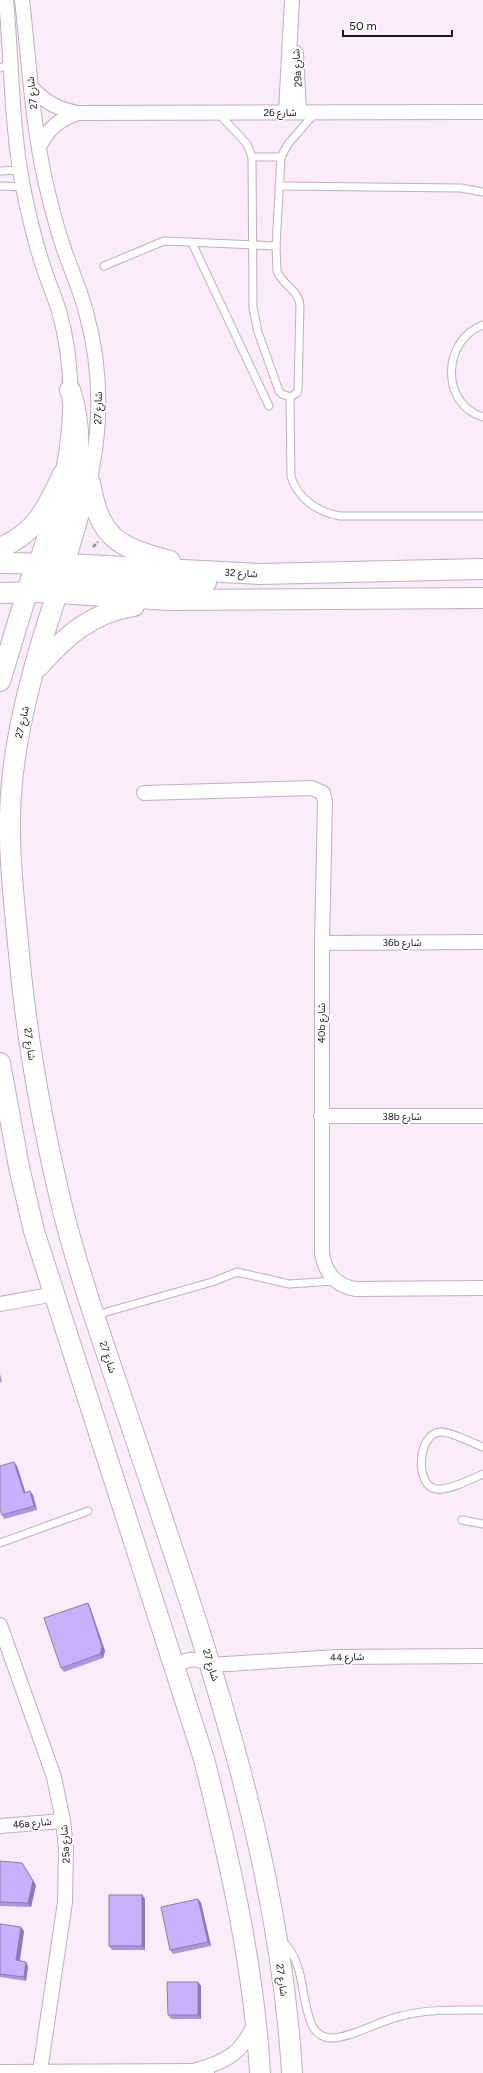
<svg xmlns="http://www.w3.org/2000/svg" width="483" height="2073" viewBox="0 0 483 2073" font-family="Figtree,'Noto Sans Arabic',sans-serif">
  <rect width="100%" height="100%" fill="#fbecfa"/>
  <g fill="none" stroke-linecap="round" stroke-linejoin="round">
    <defs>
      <g id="lane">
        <polyline points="0,68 10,64"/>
        <path d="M 219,114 L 247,144 L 252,157 L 253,308 L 258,332 L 279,391 L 282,394 L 290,397 L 297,393 L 298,389 L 300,305 C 298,289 283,286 277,271 L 276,246 L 281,157 L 288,144 L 315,113"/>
        <polyline points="252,157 281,157"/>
        <polyline points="0,171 20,170"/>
        <polyline points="0,186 23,187"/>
        <polyline points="279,186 461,188 483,192"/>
        <polyline points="192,243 269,406"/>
        <polyline points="104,266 164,241 276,246"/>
        <path d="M 483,325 C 442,340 440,404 483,417"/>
        <path d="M 290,397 L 291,477 C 298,499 318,512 340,516 L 483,516"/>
        <polyline points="96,1315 212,1282 237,1272 289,1284 335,1281"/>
        <path d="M 483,1447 C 472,1443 450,1431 440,1432 C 417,1434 415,1486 436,1489 C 448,1491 472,1479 483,1474"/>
        <polyline points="462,1520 483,1524"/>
        <polyline points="0,1543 88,1511"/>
        <path d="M 282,1940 C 307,1966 299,1996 312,2025 C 315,2033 324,2038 331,2038 C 348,2039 382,2020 401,2016 C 428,2009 455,2010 483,2010"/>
      </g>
      <g id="street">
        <path d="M 6,0 C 12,62 11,125 23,187 C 28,212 34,238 42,263 C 47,279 54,295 59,311 C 76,370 73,438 57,497 C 51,519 43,541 36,563"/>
        <path d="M 22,0 C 29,60 32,121 45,180 C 51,205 57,231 66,255 C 73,274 81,293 86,312 C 111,402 95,477 67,564"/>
        <polyline points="296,53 299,112"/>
        <path d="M 32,88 C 46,103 58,109 78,113 L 483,112"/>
        <polyline points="286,112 292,0"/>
        <path d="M 39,147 C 48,129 59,119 78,113"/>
        <path d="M 144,793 L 312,788 L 323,793 L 325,802 L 322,943 L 322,1253 C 325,1273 335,1285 355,1289 L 483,1288"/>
        <polyline points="322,943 483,942"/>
        <polyline points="321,1116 483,1116"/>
        <polyline points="0,1304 55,1294"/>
        <polyline points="0,1625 54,1777 63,1821 66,1848 65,1902 40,2071"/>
        <path d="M 175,1667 C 187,1657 198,1658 211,1665 L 336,1657 L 483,1656"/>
        <polyline points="0,1826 63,1821"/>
        <path d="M 196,2070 C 227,2062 243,2052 255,2022"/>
        <polyline points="0,2072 194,2071 207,2073"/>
      </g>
      <g id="secondary">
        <path d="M 90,483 C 100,539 118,547 170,561"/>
        <path d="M 0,548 C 36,533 48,507 63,474"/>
        <polyline points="0,563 67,564 260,574 483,569"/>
        <path d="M 67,564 C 44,631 18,712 12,783 C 6,840 14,897 19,954 C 27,1042 43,1129 64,1215 C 83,1288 109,1359 133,1431 C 203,1640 279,1850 292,2073"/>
        <path d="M 54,576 C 53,560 60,544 64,529 C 76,483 86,436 70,390"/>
        <polyline points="49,582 62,579 106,583 206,582"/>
        <polyline points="0,593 42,592 169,600 483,598"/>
        <path d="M 39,666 C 67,635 91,613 134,606"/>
        <polyline points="0,681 36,563"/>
        <path d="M 0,1063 L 19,1167 L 34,1231 L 204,1759 C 230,1862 254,1967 260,2073"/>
      </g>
    </defs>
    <use href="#lane" stroke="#beb0bd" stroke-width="9"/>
    <use href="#street" stroke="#beb0bd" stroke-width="16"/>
    <use href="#secondary" stroke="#beb0bd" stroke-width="22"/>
    <polyline stroke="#918690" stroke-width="2.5" stroke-dasharray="4 2" stroke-linecap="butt" points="93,547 98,542"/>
    <use href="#lane" stroke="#fff" stroke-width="7"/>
    <use href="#street" stroke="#fff" stroke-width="14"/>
    <use href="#secondary" stroke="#fff" stroke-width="20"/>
  </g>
  <g fill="#ae96da">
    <polygon points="0,1374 2,1381 0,1383"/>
    <polygon points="17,1466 25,1493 33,1495 37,1510 4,1519 2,1515"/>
    <polygon points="88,1603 90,1607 105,1651 103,1658 64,1672 61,1668"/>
    <polygon points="0,1861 36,1885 31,1907 0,1906"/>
    <polygon points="142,1895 145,1899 145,1950 112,1950 109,1946"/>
    <polygon points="198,1899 201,1903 211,1946 173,1954 170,1950"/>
    <polygon points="0,1924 24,1931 20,1961 28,1966 26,1981 0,1977"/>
    <polygon points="198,1982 201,1986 201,2019 171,2019 168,2015"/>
  </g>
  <g fill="#8d7ab1">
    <polygon points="14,1462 17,1466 27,1497 24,1493"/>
    <polygon points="30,1491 33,1495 37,1510 34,1506"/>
    <polygon points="88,1603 90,1607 105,1651 103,1658 100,1654"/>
    <polygon points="22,1863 36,1885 31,1907 28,1903"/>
    <polygon points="142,1895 145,1899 145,1950 142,1946"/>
    <polygon points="198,1899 201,1903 211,1946 208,1942"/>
    <polygon points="21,1927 24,1931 19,1964 16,1960"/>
    <polygon points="26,1962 28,1966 26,1981 24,1977"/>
    <polygon points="198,1982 201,1986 201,2019 198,2015"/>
  </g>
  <g fill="#caaffd" stroke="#8d7ab1">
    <polygon points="14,1462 24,1493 30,1491 34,1506 2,1515 0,1510 0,1466"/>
    <polygon points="88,1603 102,1647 100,1654 61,1668 44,1618"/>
    <polygon points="0,1861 22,1863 33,1881 28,1903 0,1902"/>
    <rect x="109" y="1895" width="33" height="51"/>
    <polygon points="198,1899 208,1942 170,1950 161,1907"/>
    <polygon points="0,1924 21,1927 16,1960 26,1962 24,1977 0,1974"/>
    <polygon points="167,1982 198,1982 198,2015 168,2015"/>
  </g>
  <g text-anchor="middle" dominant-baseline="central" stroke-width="4" stroke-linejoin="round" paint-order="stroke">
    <g font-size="10" fill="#181318" stroke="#fff">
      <text transform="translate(297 68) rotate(-94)">29a شارع</text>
      <text transform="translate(32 93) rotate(-96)">شارع 27</text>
      <text x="280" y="112">شارع 26</text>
      <text transform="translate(98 408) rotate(-89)">شارع 27</text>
      <text transform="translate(241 573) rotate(3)">شارع 32</text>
      <text transform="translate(22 722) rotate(-77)">شارع 27</text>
      <text x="402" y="942">36b شارع</text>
      <text transform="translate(321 1023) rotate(-90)">40b شارع</text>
      <text transform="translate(30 1044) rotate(82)">شارع 27</text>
      <text x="402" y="1116">38b شارع</text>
      <text transform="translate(108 1357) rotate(72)">شارع 27</text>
      <text transform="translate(347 1657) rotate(-2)">شارع 44</text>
      <text transform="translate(211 1665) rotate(73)">شارع 27</text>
      <text transform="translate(32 1823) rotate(-5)">46a شارع</text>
      <text transform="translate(65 1844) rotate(-94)">25a شارع</text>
      <text transform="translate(282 1980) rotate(82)">شارع 27</text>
    </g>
  </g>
  <path d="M343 30v6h109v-6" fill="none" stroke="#181318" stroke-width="2"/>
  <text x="349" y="30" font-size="12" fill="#181318" stroke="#ffffff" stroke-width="3" paint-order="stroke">50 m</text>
</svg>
